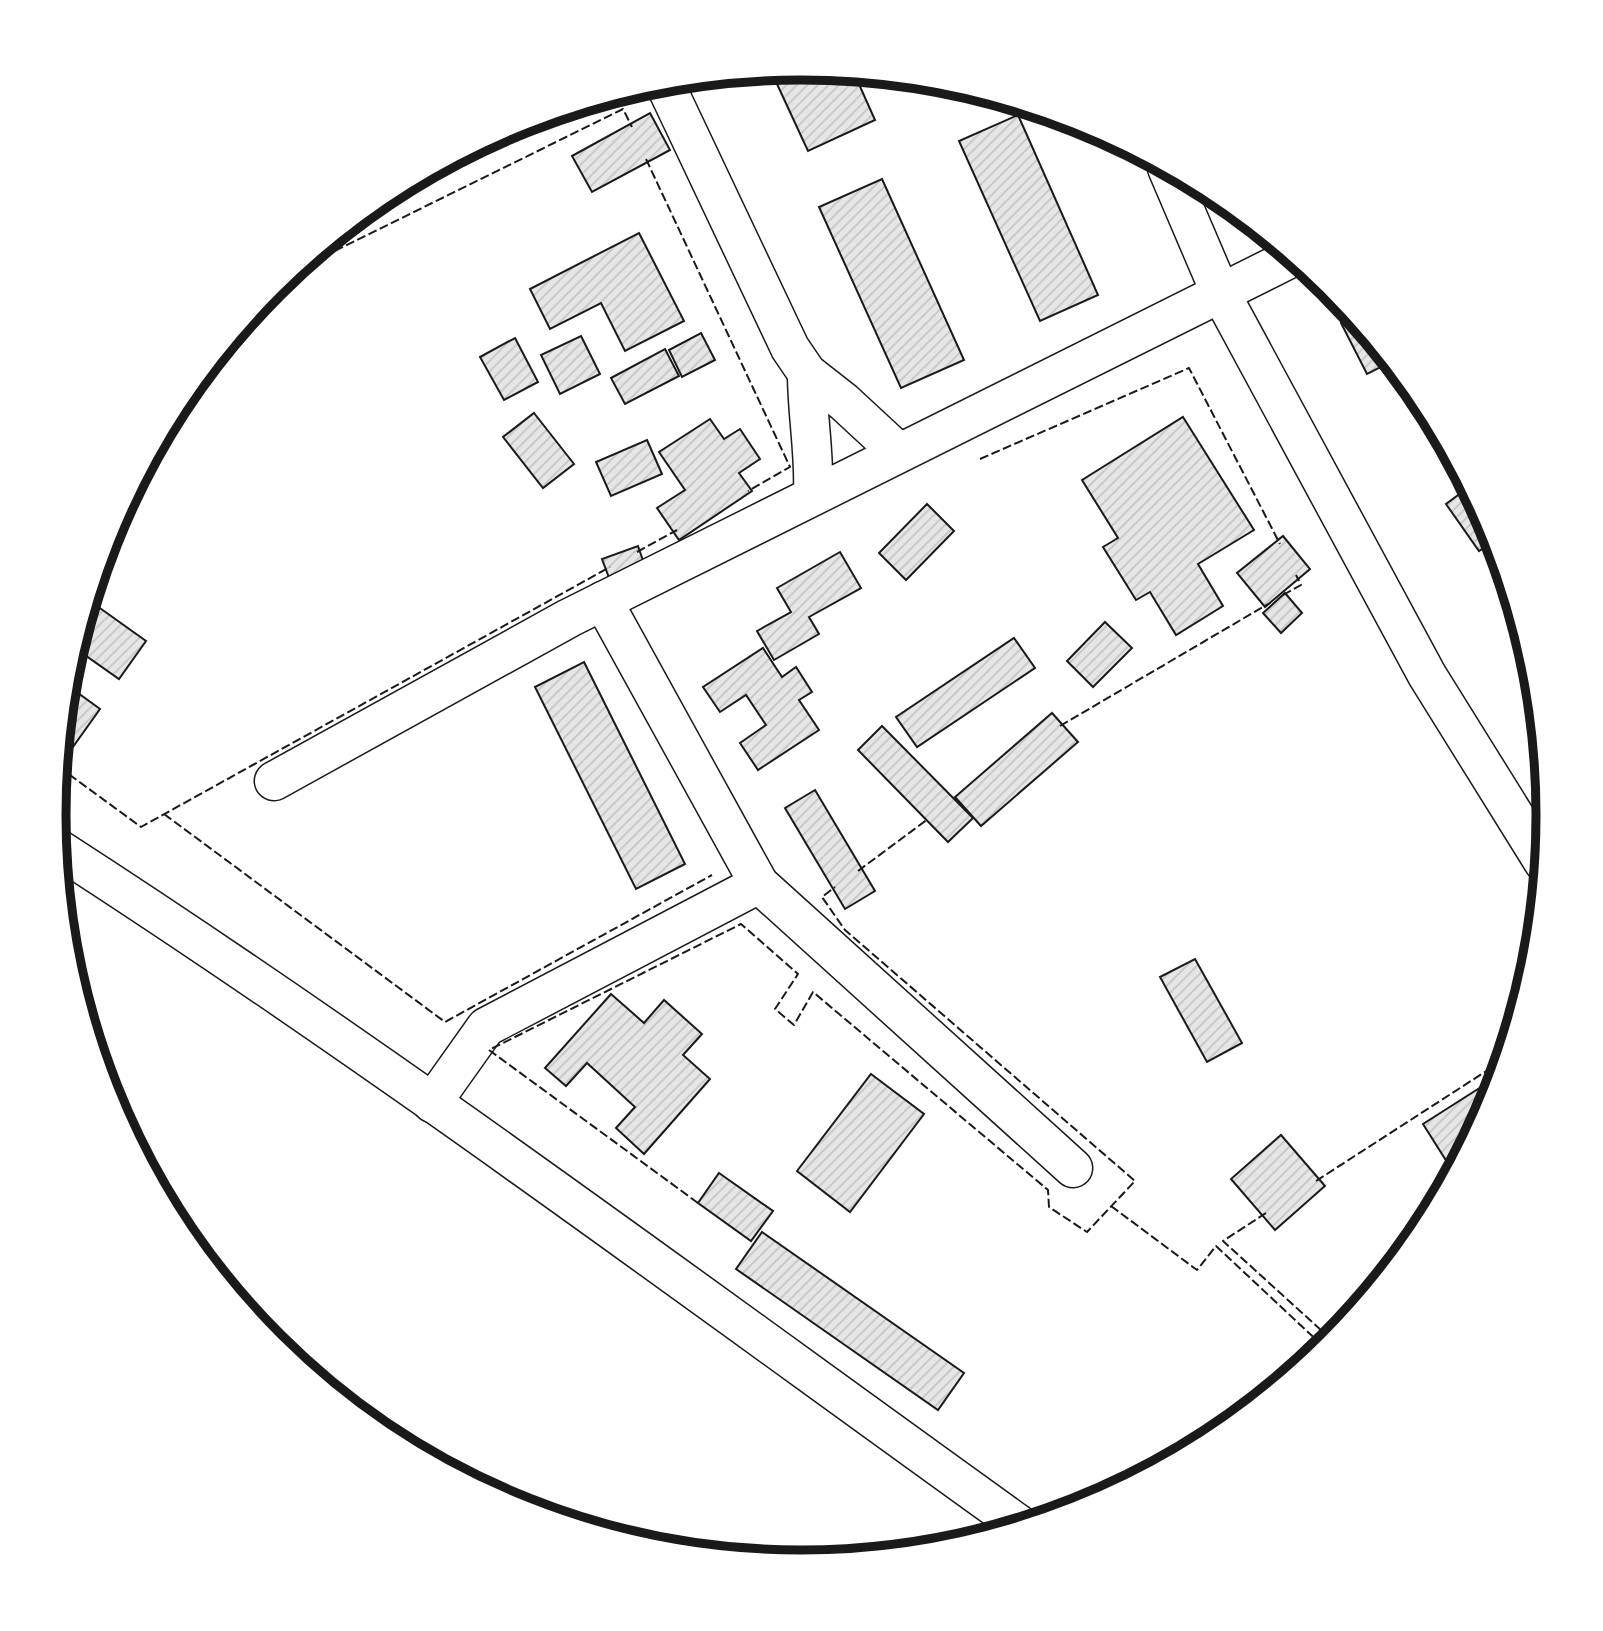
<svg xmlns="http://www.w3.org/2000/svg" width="1603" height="1631" viewBox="0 0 1603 1631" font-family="'Work Sans',sans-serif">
  <defs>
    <pattern id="building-hatch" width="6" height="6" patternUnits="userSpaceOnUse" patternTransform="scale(1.75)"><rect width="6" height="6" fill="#e6e6e6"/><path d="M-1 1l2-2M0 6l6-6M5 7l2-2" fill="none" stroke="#c5c5c5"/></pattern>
  </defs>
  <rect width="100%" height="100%" fill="#fff"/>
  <g fill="url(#building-hatch)" stroke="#1a1a1a" stroke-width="2">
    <polygon points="802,68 854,73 875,120 808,151 771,71"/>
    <polygon points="650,113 670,150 592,192 572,156"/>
    <polygon points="1018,115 1098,295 1040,321 959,141"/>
    <polygon points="882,179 964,360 901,388 819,207"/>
    <polygon points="639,233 684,321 625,351 601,303 550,329 530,289"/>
    <polygon points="1354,317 1391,362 1367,374 1341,323"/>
    <polygon points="701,333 715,360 682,377 669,350"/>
    <polygon points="581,336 600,374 560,394 541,355"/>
    <polygon points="515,338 538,382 504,400 480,357"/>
    <polygon points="665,349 679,376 625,404 611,378"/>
    <polygon points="534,413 574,464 543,488 503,437"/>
    <polygon points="1183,417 1254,530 1198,564 1223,606 1176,635 1150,592 1136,600 1103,547 1118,538 1082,480"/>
    <polygon points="710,419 724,439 740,429 760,459 739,473 752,491 679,540 657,508 685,490 659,452"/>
    <polygon points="647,440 662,474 611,496 596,462"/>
    <polygon points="1469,487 1495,540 1479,551 1446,504"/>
    <polygon points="927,504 954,531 906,580 879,553"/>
    <polygon points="1283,536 1310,569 1265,607 1237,573"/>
    <polygon points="638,546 649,578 614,591 602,559"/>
    <polygon points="840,552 861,588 809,617 819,634 774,660 757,631 791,612 777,588"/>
    <polygon points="1285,593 1302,613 1281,633 1263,613"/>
    <polygon points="90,601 146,641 119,679 75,648"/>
    <polygon points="1105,622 1132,648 1093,687 1067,661"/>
    <polygon points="1014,638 1035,668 917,747 896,717"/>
    <polygon points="763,648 782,677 796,667 812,692 799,700 819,730 758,770 740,743 766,725 746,695 720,712 703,687"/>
    <polygon points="584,662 685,864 636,889 535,687"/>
    <polygon points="67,685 100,709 70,751 61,744"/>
    <polygon points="1052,713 1078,742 981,826 955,797"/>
    <polygon points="882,726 973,818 948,842 858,750"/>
    <polygon points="815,790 875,891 845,909 785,808"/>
    <polygon points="1195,959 1242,1043 1207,1062 1160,977"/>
    <polygon points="611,994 644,1023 664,1000 702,1034 683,1055 710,1079 644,1154 616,1128 635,1107 587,1063 566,1086 545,1068"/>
    <polygon points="871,1074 924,1114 850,1212 797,1171"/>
    <polygon points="1500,1075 1492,1102 1454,1173 1423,1124"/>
    <polygon points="1281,1135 1325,1186 1275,1230 1231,1179"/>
    <polygon points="719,1173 773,1211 751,1241 698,1203"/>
    <polygon points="762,1232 964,1373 938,1410 736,1269"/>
  </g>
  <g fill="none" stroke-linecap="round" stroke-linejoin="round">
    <defs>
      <g id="minor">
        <polyline points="664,82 790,348 807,373 844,402 898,452"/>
        <polyline points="1167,168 1220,292 1427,675 1544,863"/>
        <path d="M 807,373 C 807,414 815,454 813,495"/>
        <polyline points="603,601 759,884 1073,1168"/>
        <polyline points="274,781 569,618 1293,257"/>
        <path d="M 57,848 C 387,1061 702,1297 1021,1526"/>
        <polyline points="432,1103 486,1027 759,884"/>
      </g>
    </defs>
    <use href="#minor" stroke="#1a1a1a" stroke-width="41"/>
    <use href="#minor" stroke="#fff" stroke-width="38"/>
    <g stroke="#1a1a1a" stroke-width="2" stroke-dasharray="9 3.5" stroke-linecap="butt">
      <polyline points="646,159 790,467 748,491"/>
      <polyline points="290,273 623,109 632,127"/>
      <polyline points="980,459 1189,368 1280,544"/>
      <polyline points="637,552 677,530"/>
      <polyline points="1283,595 1301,585 1296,575"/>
      <polyline points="1060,726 1268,604"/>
      <polyline points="59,767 141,827 610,567"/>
      <polyline points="164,814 445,1022 712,875"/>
      <polyline points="858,871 928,819"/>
      <polyline points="1316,1181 1505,1059"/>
      <polyline points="698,1203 489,1050 741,924 798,974 775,1009 794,1025 813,992 1048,1190 1049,1207 1087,1232 1135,1181 845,930 822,897 835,887"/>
      <polyline points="1111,1206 1197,1270 1216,1246 1325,1348"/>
      <polyline points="1266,1213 1223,1241 1333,1341"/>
    </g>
  </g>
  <path d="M0 0H1603V1631H0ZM66 815a735 735 0 1 1 1470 0a735 735 0 1 1-1470 0Z" fill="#fff" fill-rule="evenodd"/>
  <path fill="none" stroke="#1a1a1a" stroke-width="9" d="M66 815a735 735 0 1 1 1470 0a735 735 0 1 1-1470 0Z"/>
</svg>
